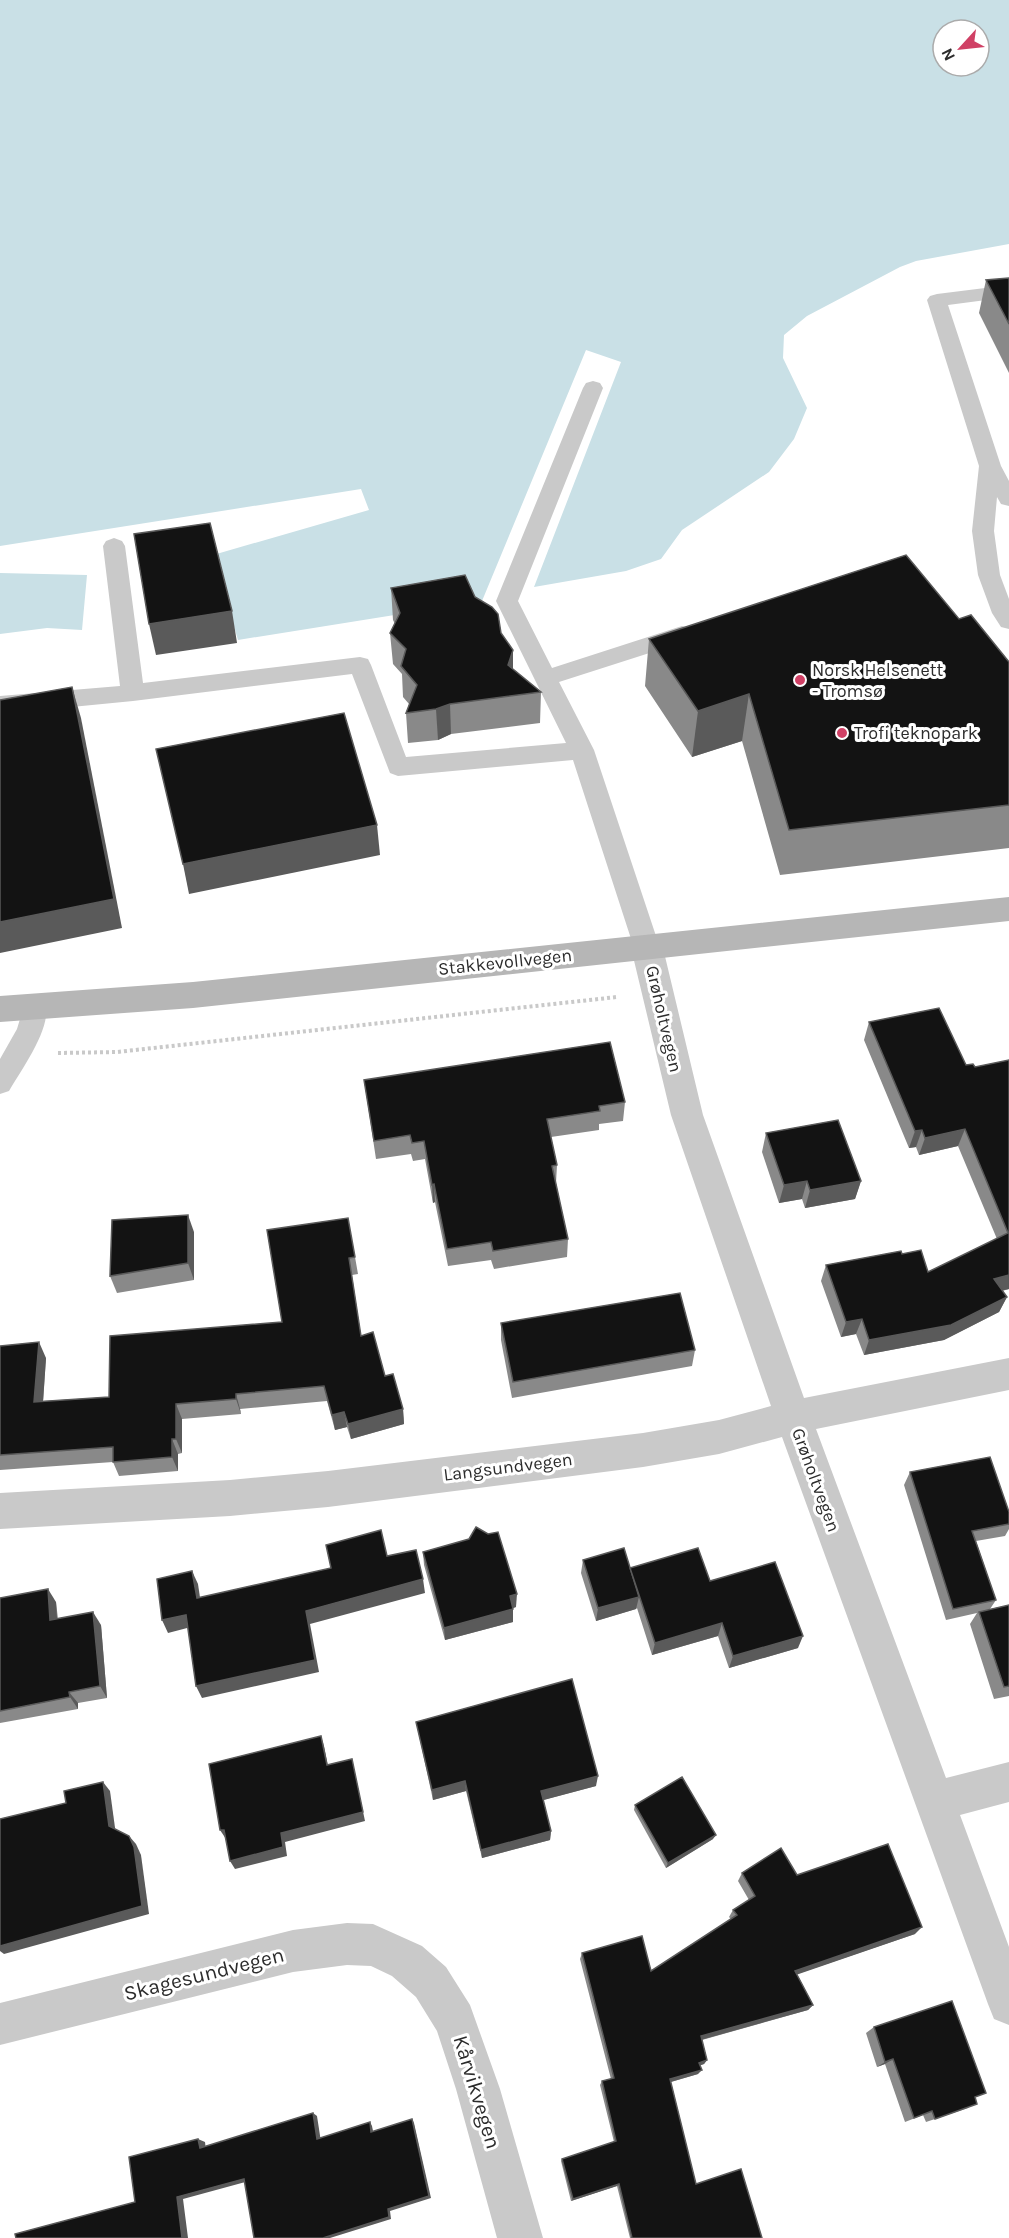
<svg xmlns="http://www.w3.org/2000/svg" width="1009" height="2238" viewBox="0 0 1009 2238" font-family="Karla,sans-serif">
  <rect width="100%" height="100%" fill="#fff"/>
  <g fill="#c9e0e6" fill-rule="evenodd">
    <path d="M 0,0 L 1009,0 L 1009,244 L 916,261 L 900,267 L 807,316 L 784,335 L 783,358 L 807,408 L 794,439 L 769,472 L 682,530 L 661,559 L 626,571 L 534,587 L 621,362 L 586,350 L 482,601 L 238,640 L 213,555 L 369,510 L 361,489 L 0,546 ZM 943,30 L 979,30 L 979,66 L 943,66 Z"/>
    <polygon points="0,573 87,575 82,630 47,628 0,634"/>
  </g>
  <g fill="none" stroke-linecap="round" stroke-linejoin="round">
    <polyline stroke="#c9c9c9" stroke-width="4" stroke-dasharray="3 3" stroke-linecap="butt" points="58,1053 117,1052 617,997"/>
    <g fill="#c9c9c9" fill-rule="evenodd">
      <polygon points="1009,285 1009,297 948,305 1001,466 1009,481 1009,506 1001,504 997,497 994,531 1000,575 1009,599 1009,629 1001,627 992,613 978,575 972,531 979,466 927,300 930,296 937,294"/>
      <polygon points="593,381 600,383 603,388 518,601 552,668 682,626 690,628 693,634 690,640 559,682 594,750 660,948 656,955 647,958 638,955 634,948 573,760 398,776 390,773 352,674 133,701 0,714 0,696 120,686 103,546 106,541 114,538 122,541 125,546 143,683 360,657 368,659 371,665 406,757 566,743 496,601 583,388 586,383"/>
      <path d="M 35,996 L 44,999 C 56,1023 21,1070 9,1091 L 0,1094 L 0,1059 L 17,1029 L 26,999 Z"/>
    </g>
    <g fill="#c9c9c9" fill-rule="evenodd">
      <polygon points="647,936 658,939 663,948 703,1115 804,1398 1009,1358 1009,1390 816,1429 946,1778 1009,1762 1009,1802 960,1815 1009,1947 1009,2025 994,2019 988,2004 782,1437 719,1454 643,1467 328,1507 230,1516 0,1529 0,1493 230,1480 328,1471 643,1433 719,1420 771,1406 671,1115 631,948 636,939"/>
      <polygon points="347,1923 373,1924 422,1946 446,1967 470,2005 500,2089 543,2238 497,2238 456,2089 437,2031 416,1997 392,1976 371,1966 347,1965 293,1972 0,2045 0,2003 293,1930"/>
    </g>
    <polygon fill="#b6b6b6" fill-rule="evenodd" points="1009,897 1009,921 193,1008 0,1022 0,996 193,982"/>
  </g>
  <g fill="#898989">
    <polygon points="1009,278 1009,373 979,313 986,280"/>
    <polygon points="391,588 475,597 501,633 513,669 541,692 540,723 451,734 438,740 408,743 406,713 409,704 403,697 402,674 393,664 390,633 395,624 393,620"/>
    <polygon points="959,619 1009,662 1009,848 780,875 742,741 692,757 645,686 649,639"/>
    <polygon points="869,1022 966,1065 975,1067 1009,1060 1009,1289 1002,1291 1007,1297 999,1312 944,1340 864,1355 856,1334 841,1337 821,1281 826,1265 902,1254 928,1272 997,1239 958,1146 919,1155 916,1147 909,1148 864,1040"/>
    <polygon points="364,1080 625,1102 623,1121 599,1124 599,1130 551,1137 557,1165 556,1183 568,1239 567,1257 494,1269 491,1260 448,1266 435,1202 433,1203 425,1159 413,1161 411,1154 376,1159"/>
    <polygon points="766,1133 861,1181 855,1199 805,1208 802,1199 779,1203 762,1152"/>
    <polygon points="267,1230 355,1257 358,1274 352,1275 361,1336 385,1376 403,1409 404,1424 351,1439 347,1427 335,1430 327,1401 240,1409 241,1414 182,1419 182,1453 178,1454 178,1471 119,1476 113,1462 0,1470 0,1346 46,1358 43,1401 109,1397 282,1322"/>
    <polygon points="194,1232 194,1280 117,1293 110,1276"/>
    <polygon points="501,1323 695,1350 692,1366 512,1398 501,1340"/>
    <polygon points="910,1472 1009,1512 1009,1529 1005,1536 976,1541 996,1600 990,1609 1009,1605 1009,1696 994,1699 970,1624 977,1613 946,1620 904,1485"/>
    <polygon points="423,1552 516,1607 513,1608 513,1622 445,1640 424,1565"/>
    <polygon points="583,1560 630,1568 710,1581 798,1648 729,1668 718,1636 652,1655 637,1608 636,1609 596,1621 581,1573"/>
    <polygon points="0,1598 56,1602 58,1619 101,1625 107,1698 78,1703 78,1709 0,1723"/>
    <polygon points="416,1722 596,1786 543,1800 551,1831 550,1840 482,1858 466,1791 433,1800"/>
    <polygon points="635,1805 713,1839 666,1868 634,1810"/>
    <polygon points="742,1873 797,1875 915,1934 797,1974 813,2005 808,2010 702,2040 707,2060 704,2064 700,2065 698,2074 671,2082 696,2184 762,2238 630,2238 617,2186 571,2201 561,2161 562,2159 614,2142 600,2085 602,2081 611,2079 580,1959 582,1953 651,1971 731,1919 729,1917 733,1910 749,1900 738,1881"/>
    <polygon points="874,2027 975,2098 968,2108 926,2122 923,2115 905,2122 885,2064 877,2067 866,2033"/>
  </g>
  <g fill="#5a5a5a">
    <polygon points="232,611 237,643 156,655 149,624"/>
    <polygon points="513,650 513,681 508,665"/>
    <polygon points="72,687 81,718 122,928 0,953 0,922"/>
    <polygon points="749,694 742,741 692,757 698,711"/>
    <polygon points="450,704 451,734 438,740 436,709"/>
    <polygon points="377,825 380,855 189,894 183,864"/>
    <polygon points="965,1129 958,1146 919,1155 925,1138"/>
    <polygon points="922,1130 916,1147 909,1148 915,1131"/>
    <polygon points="807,1181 802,1199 779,1203 784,1185"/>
    <polygon points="861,1181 855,1199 805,1208 810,1190"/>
    <polygon points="434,1184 435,1202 433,1203 432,1185"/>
    <polygon points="188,1215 194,1232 194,1280 188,1263"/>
    <polygon points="1009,1275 1009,1289 986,1294 994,1279"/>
    <polygon points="1007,1297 999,1312 944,1340 864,1355 869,1340"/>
    <polygon points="862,1319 856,1334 841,1337 846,1322"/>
    <polygon points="39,1342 46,1358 42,1417 34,1402"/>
    <polygon points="236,1394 240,1409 241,1414 236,1399"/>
    <polygon points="176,1404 182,1419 182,1453 176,1439"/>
    <polygon points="403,1409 404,1424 351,1439 348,1424"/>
    <polygon points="344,1412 347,1427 335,1430 332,1415"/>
    <polygon points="172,1439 178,1454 178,1471 172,1457"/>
    <polygon points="192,1571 198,1584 202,1611 197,1598"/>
    <polygon points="423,1579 425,1593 310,1624 319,1672 202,1698 196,1686 306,1611"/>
    <polygon points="48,1589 56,1602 58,1633 50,1620"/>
    <polygon points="517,1594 516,1607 510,1609 510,1596"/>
    <polygon points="639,1597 636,1609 596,1621 598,1608"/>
    <polygon points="513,1609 513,1622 445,1640 444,1628"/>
    <polygon points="93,1612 101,1625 107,1698 100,1686"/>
    <polygon points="186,1615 191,1627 168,1633 162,1620"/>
    <polygon points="722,1623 718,1636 652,1655 655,1643"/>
    <polygon points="803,1636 798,1648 729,1668 733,1656"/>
    <polygon points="69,1692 78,1703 78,1709 70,1697"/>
    <polygon points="321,1736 324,1746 330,1776 327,1765"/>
    <polygon points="352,1759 365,1821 285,1842 287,1856 235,1869 230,1861 281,1833"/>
    <polygon points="598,1776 596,1786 540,1801 541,1791"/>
    <polygon points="465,1781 466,1791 433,1800 432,1790"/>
    <polygon points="103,1782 110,1791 116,1835 109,1826"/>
    <polygon points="220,1830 224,1830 226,1839"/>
    <polygon points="551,1831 550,1840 482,1858 481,1850"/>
    <polygon points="716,1835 713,1839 666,1868 668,1863"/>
    <polygon points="129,1836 136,1844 141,1855 149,1914 4,1954 0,1951 0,1946"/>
    <polygon points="922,1927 915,1934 790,1977 795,1971"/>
    <polygon points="813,2005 808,2010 697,2041 701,2036"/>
    <polygon points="893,2059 885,2064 877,2067 885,2062"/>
    <polygon points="707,2060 704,2064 696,2067 699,2063"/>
    <polygon points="702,2070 698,2074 667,2083 670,2079"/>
    <polygon points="313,2113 317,2116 321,2142 317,2139"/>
    <polygon points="412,2119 414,2123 431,2198 390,2211 391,2219 330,2238 323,2238 388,2209"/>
    <polygon points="370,2122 372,2126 374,2136 371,2132"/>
    <polygon points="198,2139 205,2142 206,2151 200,2148"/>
    <polygon points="244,2179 249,2181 183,2199 188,2238 182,2238 177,2197"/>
    <polygon points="619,2184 617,2186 571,2201 573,2199"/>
  </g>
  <g fill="#131313" stroke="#5a5a5a" stroke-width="1.5">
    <polygon points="1009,278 1009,324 986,280"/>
    <polygon points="210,523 232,611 149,624 134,534"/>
    <polygon points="906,555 959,619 971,615 1009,662 1009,805 789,830 749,694 698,711 649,639"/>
    <polygon points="465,575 475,597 492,607 498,614 501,633 513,650 508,665 541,692 450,704 436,709 406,713 417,685 401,666 406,649 390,633 400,613 391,588"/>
    <polygon points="72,687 114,899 0,922 0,700"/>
    <polygon points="344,713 377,825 183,864 156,749"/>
    <polygon points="939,1008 966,1065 973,1064 975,1067 1009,1060 1009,1275 994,1279 1007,1297 951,1325 869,1340 862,1319 846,1322 826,1265 901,1251 902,1254 921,1250 928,1272 1008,1233 965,1129 925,1138 922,1130 915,1131 869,1022"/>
    <polygon points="610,1042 625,1102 599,1106 600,1111 547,1119 557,1165 552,1166 568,1239 493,1251 491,1242 447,1249 434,1184 432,1185 424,1141 412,1143 410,1135 374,1141 364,1080"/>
    <polygon points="838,1120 861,1181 810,1190 807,1181 784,1185 766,1133"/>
    <polygon points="188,1215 188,1263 110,1276 112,1220"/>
    <polygon points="348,1218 355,1257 349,1258 361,1336 373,1332 385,1376 393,1374 403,1409 348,1424 344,1412 332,1415 324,1386 236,1394 236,1399 176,1404 176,1439 172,1439 172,1457 113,1462 113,1447 0,1455 0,1346 39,1342 34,1402 109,1397 110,1336 282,1322 267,1230"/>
    <polygon points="680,1293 695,1350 513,1382 501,1323"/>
    <polygon points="990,1457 1009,1512 1009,1524 972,1531 996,1600 953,1609 910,1472"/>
    <polygon points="476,1527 488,1534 498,1532 517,1594 510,1596 513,1609 444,1628 423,1552 469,1539"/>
    <polygon points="381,1530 387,1556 416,1550 423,1579 306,1611 315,1660 196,1686 186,1615 162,1620 157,1579 192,1571 197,1598 331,1568 326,1545"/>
    <polygon points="624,1548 639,1597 598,1608 583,1560"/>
    <polygon points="698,1548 710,1581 775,1562 803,1636 733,1656 722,1623 655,1643 630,1568"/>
    <polygon points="48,1589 50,1620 93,1612 100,1686 69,1692 70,1697 0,1711 0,1598"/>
    <polygon points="1009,1605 1009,1686 1004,1687 979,1612"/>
    <polygon points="572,1679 598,1776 541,1791 551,1831 481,1850 465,1781 432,1790 416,1722"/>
    <polygon points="321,1736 327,1765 352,1759 363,1812 281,1833 283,1847 230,1861 224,1830 220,1830 209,1764"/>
    <polygon points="682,1777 716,1835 668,1863 635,1805"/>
    <polygon points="103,1782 109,1826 129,1836 134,1847 142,1906 0,1946 0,1819 66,1803 64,1791"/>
    <polygon points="888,1844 922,1927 795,1971 813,2005 701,2036 707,2060 699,2063 702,2070 670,2079 696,2184 741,2169 762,2238 632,2238 619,2184 573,2199 562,2159 616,2141 602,2081 614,2078 582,1953 642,1936 651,1971 737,1915 733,1910 755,1896 742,1873 781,1848 797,1875"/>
    <polygon points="952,2001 986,2093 975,2097 977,2104 935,2119 932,2111 914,2118 893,2059 885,2062 874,2027"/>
    <polygon points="313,2113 317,2139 370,2122 371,2132 412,2119 429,2196 388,2209 389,2217 323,2238 254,2238 244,2179 177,2197 182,2238 16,2238 15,2234 135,2202 129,2157 198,2139 200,2148"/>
  </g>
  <g fill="#d04065" stroke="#fff" stroke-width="2">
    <circle cx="800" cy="680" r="6"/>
    <circle cx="842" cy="733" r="6"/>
  </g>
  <g text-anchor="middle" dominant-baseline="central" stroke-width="6" stroke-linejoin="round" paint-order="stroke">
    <g font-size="18" fill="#2c2c2c" stroke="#fff" text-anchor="start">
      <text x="812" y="670">Norsk Helsenett<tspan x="812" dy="21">- Tromsø</tspan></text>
      <text x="854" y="733">Trofi teknopark</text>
    </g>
    <g font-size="18" fill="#2c2c2c" stroke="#fff">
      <text transform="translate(505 962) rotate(-6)">Stakkevollvegen</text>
      <text transform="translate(664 1019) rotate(77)">Grøholtvegen</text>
      <text transform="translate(508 1467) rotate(-7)">Langsundvegen</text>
      <text transform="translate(816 1480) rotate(70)">Grøholtvegen</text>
    </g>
    <g font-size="21" fill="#2c2c2c" stroke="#fff">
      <text transform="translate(204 1974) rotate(-14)">Skagesundvegen</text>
      <text transform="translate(477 2092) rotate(73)">Kårvikvegen</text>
    </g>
  </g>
  <g transform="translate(961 48) rotate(243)"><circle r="28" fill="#ffffff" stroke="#ababab" stroke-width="1.5"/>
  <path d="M0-4.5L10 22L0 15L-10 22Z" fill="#d04065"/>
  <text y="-9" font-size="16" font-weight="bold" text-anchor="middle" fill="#2c2c2c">N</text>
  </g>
</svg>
